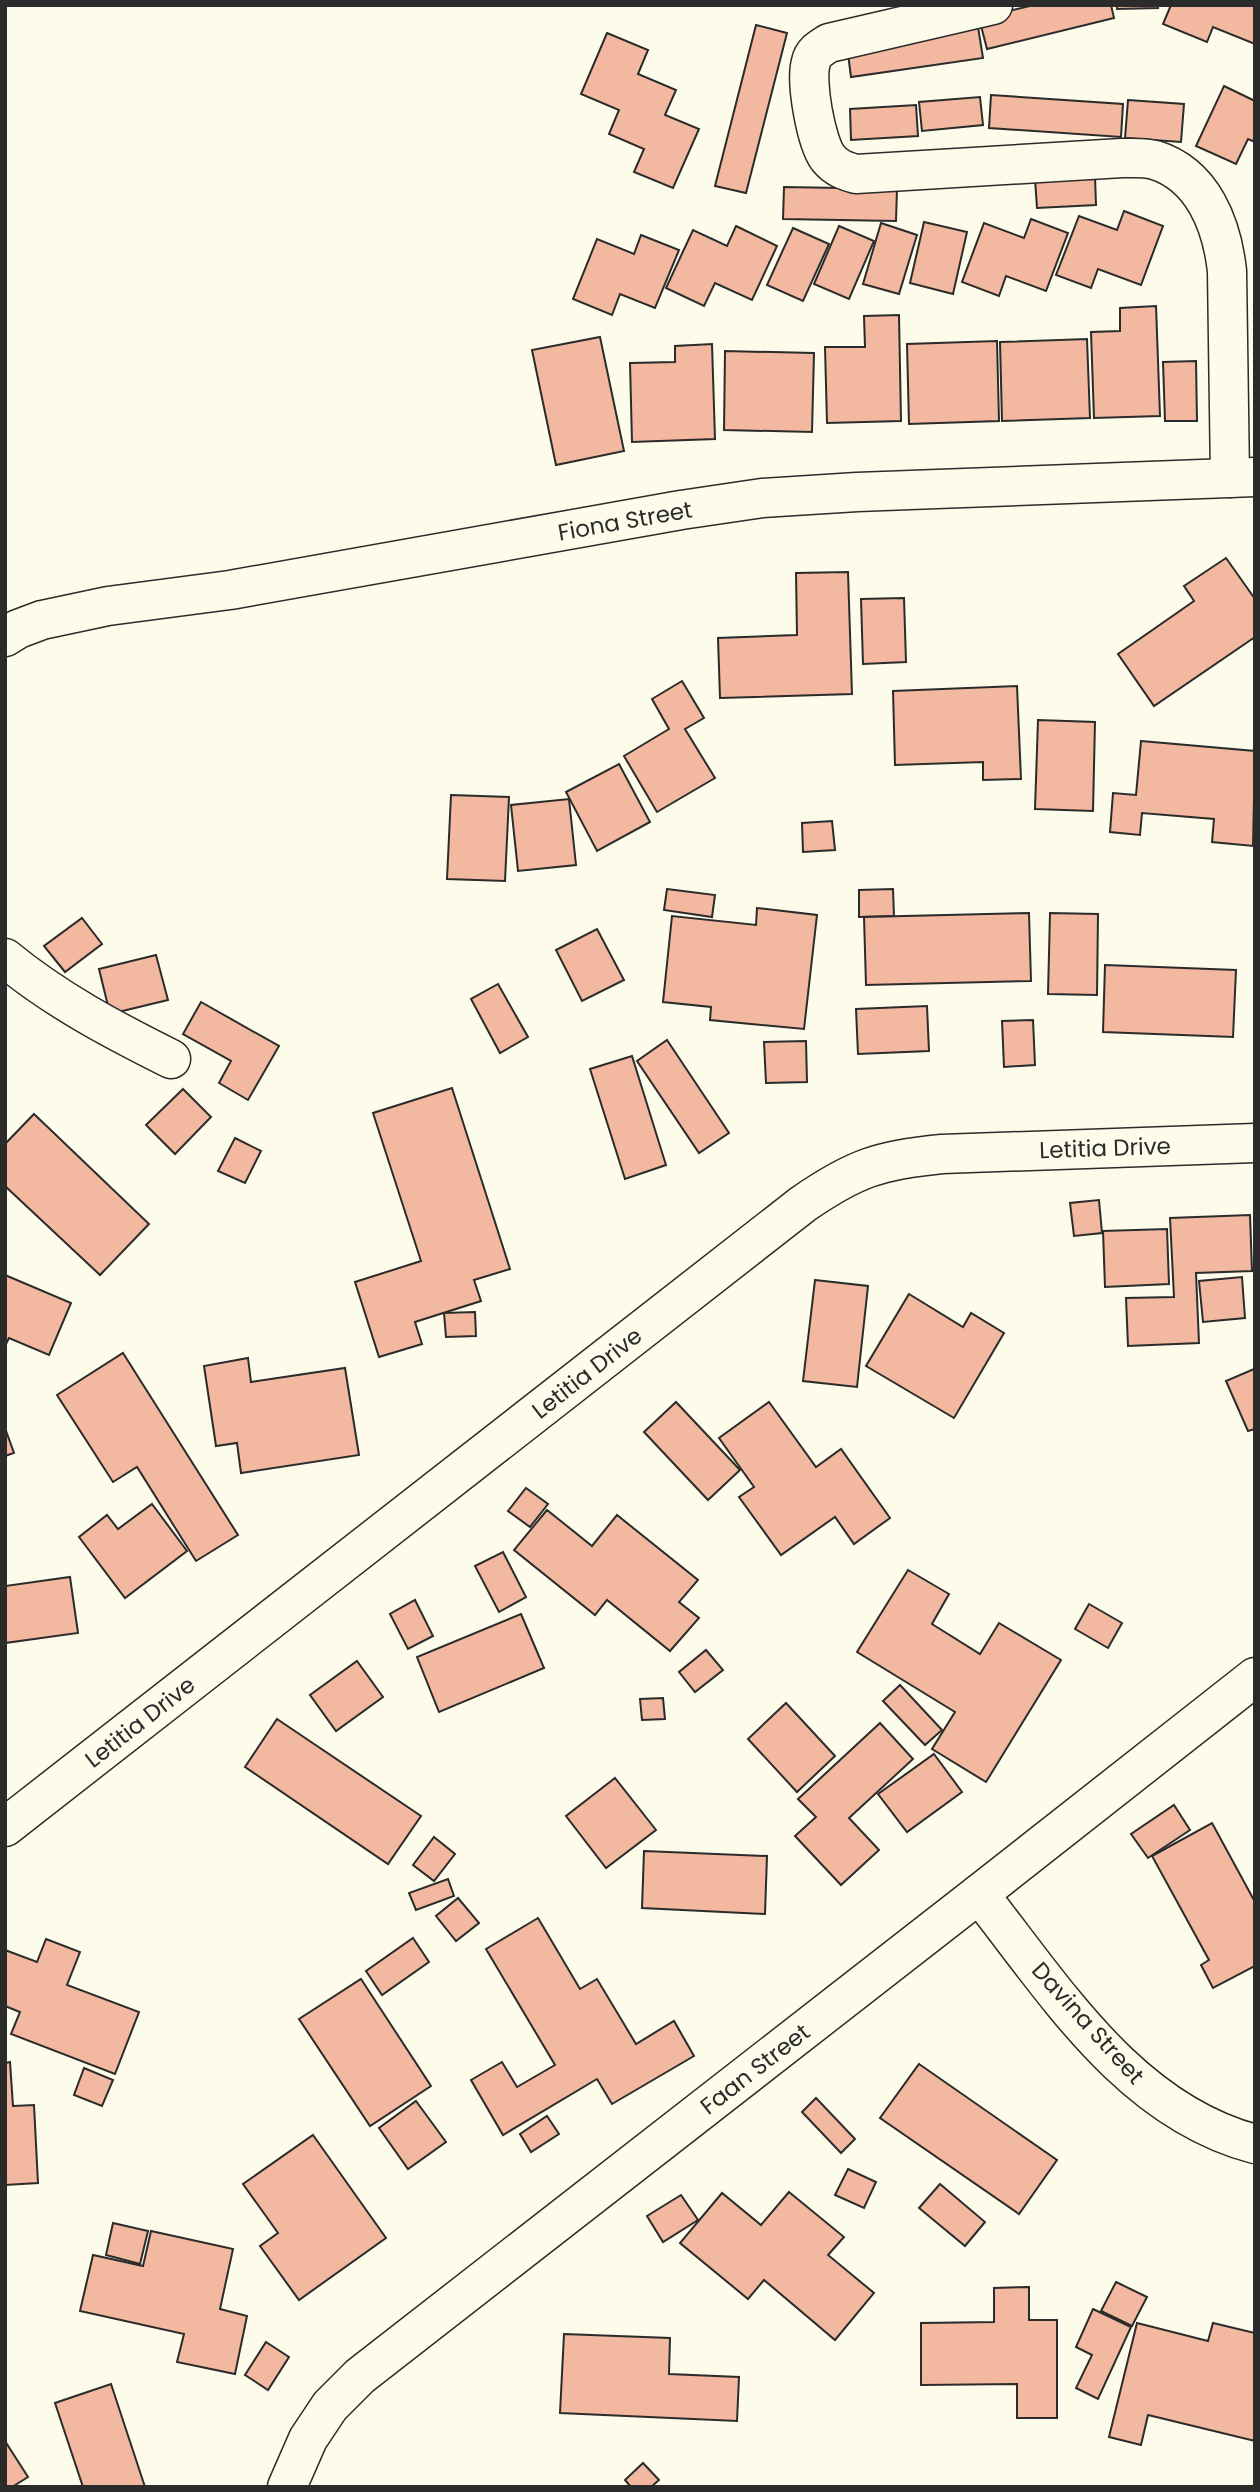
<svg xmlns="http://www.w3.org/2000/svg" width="1260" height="2492" viewBox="0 0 1260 2492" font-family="Poppins,sans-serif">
  <rect width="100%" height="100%" fill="#fdfbea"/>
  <g fill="#f2b8a0" stroke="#2b2b2b" stroke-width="2">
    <polygon points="1034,5 1111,5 1114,18 987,49 979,18"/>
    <polygon points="1117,5 1158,5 1158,8 1117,9"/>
    <polygon points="1171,5 1255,5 1255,44 1213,27 1207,42 1163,24"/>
    <polygon points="756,25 787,33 746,193 715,186"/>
    <polygon points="978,27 983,58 851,77 847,46"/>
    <polygon points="607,33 648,50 638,74 676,90 665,115 699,129 673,188 634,172 644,149 609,134 619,110 581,94"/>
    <polygon points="1224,86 1255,101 1255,142 1248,139 1236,164 1196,146"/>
    <polygon points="991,95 1123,104 1121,137 989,128"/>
    <polygon points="980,97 983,125 922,131 919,102"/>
    <polygon points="1128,100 1184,104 1181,142 1125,138"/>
    <polygon points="916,105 918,136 851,140 850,109"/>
    <polygon points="1095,176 1096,205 1037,208 1035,179"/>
    <polygon points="784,187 897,189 896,221 783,219"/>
    <polygon points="1124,211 1163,226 1141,285 1098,269 1091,288 1056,275 1079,216 1117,230"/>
    <polygon points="1031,219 1068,233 1046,291 1006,276 999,296 962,282 984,223 1024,238"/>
    <polygon points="924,222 967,232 953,294 910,283"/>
    <polygon points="881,223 917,235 899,294 863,284"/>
    <polygon points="736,226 777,246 752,300 715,283 704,306 666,288 693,230 727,246"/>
    <polygon points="839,226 874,241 849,299 814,284"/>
    <polygon points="793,228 829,244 803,301 767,285"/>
    <polygon points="641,235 679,250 655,308 620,294 612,315 573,299 597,239 634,254"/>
    <polygon points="1156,306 1160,416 1094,418 1091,332 1120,331 1120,308"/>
    <polygon points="899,315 901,421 827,423 825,347 865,347 864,316"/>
    <polygon points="600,337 624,451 556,465 532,350"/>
    <polygon points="1087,339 1090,418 1002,421 1000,342"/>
    <polygon points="997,341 999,421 909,424 907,344"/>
    <polygon points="712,344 715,439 632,442 630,363 675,362 675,346"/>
    <polygon points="725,351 814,353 812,432 724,430"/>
    <polygon points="1196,361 1197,421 1165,421 1163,362"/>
    <polygon points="1226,558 1255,599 1255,637 1154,706 1118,654 1194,601 1184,586"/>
    <polygon points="848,572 852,694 720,698 718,638 797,635 796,573"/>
    <polygon points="904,598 906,662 863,664 861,599"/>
    <polygon points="682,681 704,718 685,729 715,778 657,812 624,756 669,729 652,699"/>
    <polygon points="1017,686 1021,779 983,780 983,762 895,765 893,691"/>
    <polygon points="1038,720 1095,722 1093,811 1035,809"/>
    <polygon points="1141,741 1255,751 1253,846 1212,842 1214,819 1142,813 1140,835 1110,832 1113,793 1136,795"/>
    <polygon points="619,764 650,822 597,851 566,792"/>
    <polygon points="451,795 509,797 505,881 447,879"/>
    <polygon points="569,799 576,865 518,871 511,805"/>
    <polygon points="832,821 835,850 803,852 802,823"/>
    <polygon points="667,889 715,895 712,917 664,910"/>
    <polygon points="893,889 894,916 859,917 859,890"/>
    <polygon points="757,908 817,915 804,1029 710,1020 711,1007 663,1002 672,916 756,925"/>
    <polygon points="1029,913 1031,981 866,985 864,917"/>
    <polygon points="1050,913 1098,914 1097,995 1048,994"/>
    <polygon points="82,918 102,944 65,972 44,946"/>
    <polygon points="597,929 624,980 582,1001 556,950"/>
    <polygon points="156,955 168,1000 110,1014 99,969"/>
    <polygon points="1105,965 1236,970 1233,1037 1103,1032"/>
    <polygon points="498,984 528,1037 500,1053 471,999"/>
    <polygon points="201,1002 279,1046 248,1100 219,1083 231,1061 183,1034"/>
    <polygon points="927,1006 929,1051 858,1054 856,1009"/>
    <polygon points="1033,1020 1035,1065 1004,1067 1002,1021"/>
    <polygon points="667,1040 729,1133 699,1153 637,1061"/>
    <polygon points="806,1041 807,1082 766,1083 764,1042"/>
    <polygon points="632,1056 666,1165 625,1179 590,1069"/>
    <polygon points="452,1088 510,1269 474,1280 481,1301 415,1322 422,1344 379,1357 355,1282 421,1261 373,1113"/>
    <polygon points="183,1089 211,1117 175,1154 146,1125"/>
    <polygon points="34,1114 149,1224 100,1275 5,1186 5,1144"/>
    <polygon points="235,1138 261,1151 245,1183 218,1171"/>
    <polygon points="1099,1200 1102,1233 1074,1236 1070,1203"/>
    <polygon points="1250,1215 1252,1271 1196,1273 1199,1343 1128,1346 1126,1298 1174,1297 1170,1218"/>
    <polygon points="1167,1229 1169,1284 1105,1287 1103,1231"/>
    <polygon points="5,1275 71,1303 49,1355 9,1338 5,1346"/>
    <polygon points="1242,1277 1245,1318 1203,1322 1199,1281"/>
    <polygon points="815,1280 868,1286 857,1387 803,1381"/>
    <polygon points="909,1294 963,1327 971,1313 1004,1333 954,1418 866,1366"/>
    <polygon points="475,1312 476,1336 446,1337 444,1313"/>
    <polygon points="123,1353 238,1535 196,1561 137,1467 113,1482 57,1395"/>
    <polygon points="248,1358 251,1382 345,1368 359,1455 241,1473 237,1443 216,1446 204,1366"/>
    <polygon points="1254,1369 1255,1429 1248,1431 1226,1381"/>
    <polygon points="676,1402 740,1470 708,1500 644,1432"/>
    <polygon points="769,1402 816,1467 841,1449 890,1518 854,1544 835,1517 781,1555 739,1497 754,1487 719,1438"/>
    <polygon points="5,1428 14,1453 5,1456"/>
    <polygon points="526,1488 548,1504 530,1527 508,1511"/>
    <polygon points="152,1504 187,1551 125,1598 79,1537 107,1515 118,1529"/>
    <polygon points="547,1510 592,1546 617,1515 698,1580 679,1602 699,1618 670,1651 607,1600 595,1615 514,1550"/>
    <polygon points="503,1552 526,1597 499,1612 475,1566"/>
    <polygon points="908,1570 949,1594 932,1624 980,1654 999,1623 1061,1660 986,1782 932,1749 955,1712 857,1652"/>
    <polygon points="70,1577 78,1633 5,1643 5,1586"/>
    <polygon points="415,1600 433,1636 408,1649 390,1614"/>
    <polygon points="1089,1604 1122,1623 1108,1648 1075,1629"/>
    <polygon points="521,1614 544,1668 439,1712 417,1657"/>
    <polygon points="706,1650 723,1670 695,1692 679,1672"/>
    <polygon points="357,1661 383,1697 336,1731 310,1695"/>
    <polygon points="900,1685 942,1730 925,1745 883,1701"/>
    <polygon points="663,1698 665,1719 642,1720 640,1699"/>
    <polygon points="786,1703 835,1756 797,1792 748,1739"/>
    <polygon points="277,1719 421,1816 388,1864 245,1767"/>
    <polygon points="880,1723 913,1759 849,1818 879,1850 841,1885 795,1836 816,1817 798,1799"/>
    <polygon points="934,1754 962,1792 907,1832 878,1794"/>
    <polygon points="615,1778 656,1830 606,1868 566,1816"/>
    <polygon points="1174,1805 1190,1830 1148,1858 1131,1834"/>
    <polygon points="1212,1823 1255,1902 1255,1966 1213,1988 1201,1965 1209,1960 1152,1856"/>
    <polygon points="434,1837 455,1854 434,1881 413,1865"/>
    <polygon points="644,1851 767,1856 765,1914 642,1908"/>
    <polygon points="448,1879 454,1896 416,1910 409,1893"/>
    <polygon points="458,1898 479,1923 456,1941 436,1916"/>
    <polygon points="538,1918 580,1989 597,1979 636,2044 674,2021 694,2056 612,2104 597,2079 503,2135 471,2080 502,2062 517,2087 555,2065 486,1949"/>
    <polygon points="413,1938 429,1962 382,1995 366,1971"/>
    <polygon points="46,1939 80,1952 67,1985 139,2012 115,2074 11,2034 20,2012 5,2006 5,1950 37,1962"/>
    <polygon points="361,1979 431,2086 370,2126 299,2019"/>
    <polygon points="10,2062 13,2106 34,2105 38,2183 5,2185 5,2063"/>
    <polygon points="919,2064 1057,2160 1019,2214 880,2118"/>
    <polygon points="84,2068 113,2080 102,2106 74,2095"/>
    <polygon points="816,2098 855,2139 841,2153 802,2112"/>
    <polygon points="416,2101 446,2142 408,2169 379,2128"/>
    <polygon points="547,2116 559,2134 531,2152 520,2134"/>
    <polygon points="313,2135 386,2238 299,2300 260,2246 278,2233 243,2184"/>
    <polygon points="848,2169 876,2182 864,2208 835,2195"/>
    <polygon points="940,2184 985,2222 965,2246 919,2208"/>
    <polygon points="789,2192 844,2237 828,2255 874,2293 835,2340 764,2280 748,2299 680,2243 722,2193 761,2225"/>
    <polygon points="681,2195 698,2220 663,2242 647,2216"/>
    <polygon points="113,2223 148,2231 140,2264 106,2255"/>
    <polygon points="151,2231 233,2249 220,2309 247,2316 235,2374 177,2362 184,2334 80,2311 93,2255 143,2266"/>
    <polygon points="1116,2282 1147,2297 1132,2326 1101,2311"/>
    <polygon points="1029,2287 1029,2320 1057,2320 1057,2418 1017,2418 1017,2384 921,2385 921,2323 994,2322 994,2288"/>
    <polygon points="1093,2309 1131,2327 1098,2399 1076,2388 1092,2355 1076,2347"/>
    <polygon points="1137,2323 1208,2341 1213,2323 1255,2333 1255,2441 1148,2415 1141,2445 1109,2437"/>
    <polygon points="564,2334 670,2338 669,2374 739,2377 737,2421 560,2413"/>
    <polygon points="266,2342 289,2357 268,2390 245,2375"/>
    <polygon points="111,2384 145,2487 83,2487 55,2403"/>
    <polygon points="5,2441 28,2477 12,2487 5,2487"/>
    <polygon points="643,2463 659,2480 651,2487 631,2487 625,2480"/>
  </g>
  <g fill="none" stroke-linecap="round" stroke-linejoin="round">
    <defs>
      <g id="minor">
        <path d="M 993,5 L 829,43 C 821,48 813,52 811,62 C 805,81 816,142 828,158 C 836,168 845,171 856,174 L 1122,158 C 1133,158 1145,157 1155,160 C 1203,175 1222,225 1227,271 L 1230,478"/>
        <polyline points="5,637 18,629 42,620 108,606 230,590 681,510 762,498 857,492 1255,477"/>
        <path d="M 5,958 C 56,1000 113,1030 171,1059"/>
        <path d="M 5,1827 L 803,1204 C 855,1168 880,1160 942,1154 L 1255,1143"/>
        <path d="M 979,1894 C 1055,1990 1129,2111 1255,2144"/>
        <polyline points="287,2487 308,2439 330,2406 360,2376 979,1894 1255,1677"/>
      </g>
    </defs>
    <use href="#minor" stroke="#2b2b2b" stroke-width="41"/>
    <use href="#minor" stroke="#fdfbea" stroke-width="38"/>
  </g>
  <g text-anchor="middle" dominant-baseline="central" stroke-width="5" stroke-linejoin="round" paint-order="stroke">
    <g font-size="23" fill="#2b2b2b" stroke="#fdfbea">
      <text transform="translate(625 521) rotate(-10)">Fiona Street</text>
      <text transform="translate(1105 1148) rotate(-2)">Letitia Drive</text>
      <text transform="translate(587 1373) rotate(-38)">Letitia Drive</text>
      <text transform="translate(140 1722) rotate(-38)">Letitia Drive</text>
      <text transform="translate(1088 2023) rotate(48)">Davina Street</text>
      <text transform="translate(755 2069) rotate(-38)">Faan Street</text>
    </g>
  </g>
  <rect width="1260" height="2492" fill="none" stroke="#2b2b2b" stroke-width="14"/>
</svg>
